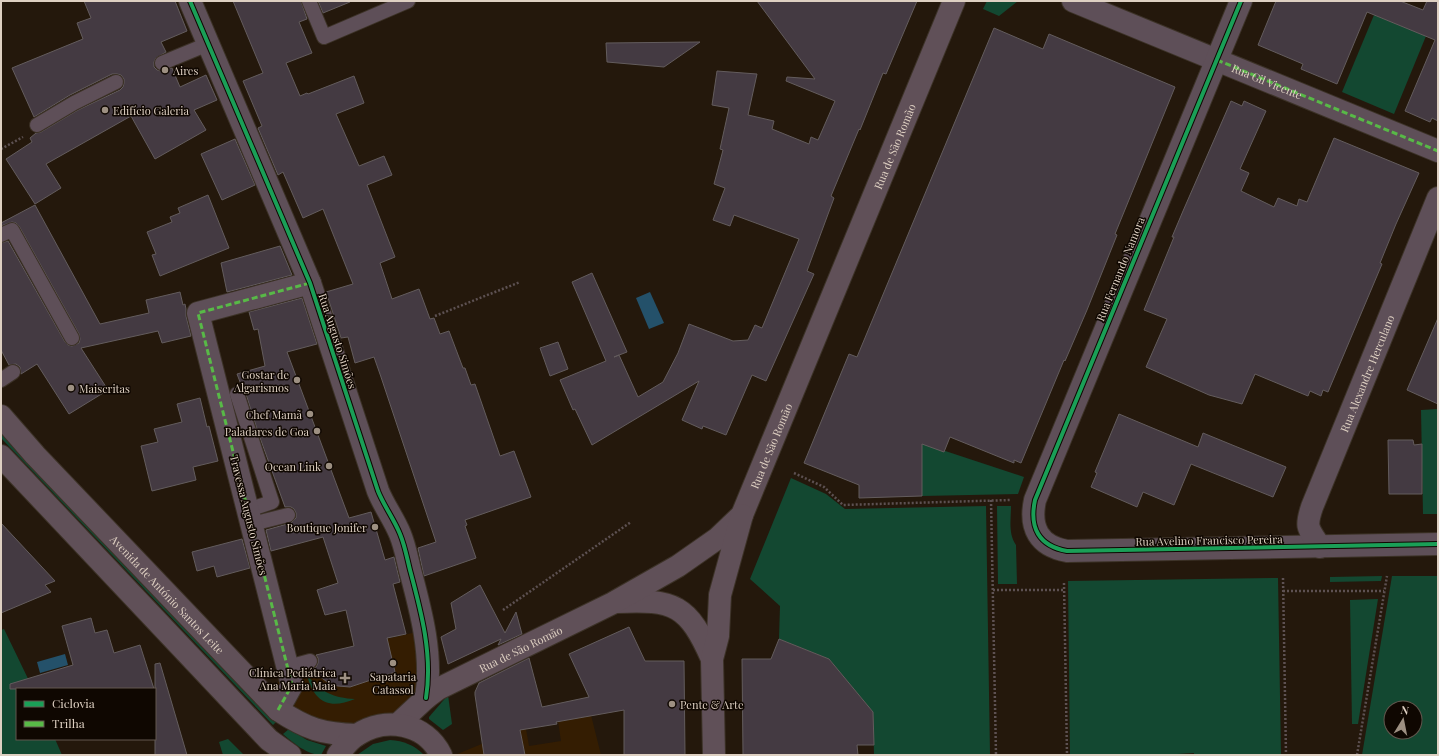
<svg xmlns="http://www.w3.org/2000/svg" width="1439" height="756" viewBox="0 0 1439 756" font-family="'Playfair Display',serif">
  <rect width="100%" height="100%" fill="#24180c"/>
  <g fill="#341d02">
    <polygon points="421,631 426,679 398,720 342,732 267,695 281,679 295,660"/>
    <polygon points="591,715 601,755 455,755 508,733 526,729 529,746 561,741 558,721"/>
  </g>
  <g fill="#134831" fill-rule="evenodd">
    <polygon points="987,1 1018,1 999,16 983,9"/>
    <polygon points="1374,15 1426,36 1394,114 1342,92"/>
    <polygon points="1438,409 1438,514 1423,514 1421,410"/>
    <polygon points="1,429 278,720 273,725 1,438"/>
    <polygon points="915,441 1024,477 1018,494 922,496 922,476 901,475"/>
    <polygon points="791,478 826,494 845,509 986,506 990,755 874,755 873,712 829,659 779,639 780,606 750,579"/>
    <path d="M 997,506 L 1011,506 C 1011,519 1008,534 1016,545 L 1017,584 L 998,584 Z"/>
    <polygon points="1382,576 1381,581 1330,582 1330,577"/>
    <path d="M 1392,576 L 1438,576 L 1438,755 L 1362,755 ZM 1391,708 L 1415,708 L 1415,732 L 1391,732 Z"/>
    <polygon points="1278,578 1281,755 1194,755 1194,753 1161,755 1070,755 1068,581"/>
    <polygon points="1378,599 1358,724 1352,724 1350,600"/>
    <polygon points="4,629 33,689 17,689 17,739 55,739 62,755 1,755 1,630"/>
    <path d="M 307,675 C 320,692 334,698 355,699 C 329,710 314,702 307,675 Z"/>
    <polygon points="448,695 452,724 443,730 429,719 429,717"/>
    <path d="M 289,729 L 307,740 L 326,746 L 321,755 C 308,755 293,743 283,734 Z"/>
    <polygon points="228,739 244,755 223,755 219,742"/>
    <path d="M 390,740 C 404,741 414,745 424,755 L 357,755 L 373,744 Z"/>
  </g>
  <g fill="#24516a">
    <polygon points="650,292 664,323 649,329 636,298"/>
    <polygon points="65,654 68,665 40,673 37,662"/>
  </g>
  <g fill="#443a42" stroke="#635c5d">
    <polygon points="84,1 175,1 187,31 161,42 166,52 156,58 154,62 154,67 157,70 161,71 172,68 180,87 206,75 217,100 194,110 206,130 155,159 131,116 46,164 61,188 35,204 6,159 32,142 30,138 36,133 41,132 78,110 120,90 123,87 124,83 124,79 121,75 117,74 112,74 70,95 34,117 12,68 83,39 77,23 91,18"/>
    <polygon points="233,1 301,1 307,19 299,22 312,53 286,63 300,96 307,93 308,94 354,76 364,103 336,114 359,166 384,156 392,175 367,185 395,257 380,263 392,299 419,289 430,319 434,318 440,334 449,331 463,368 465,368 471,385 475,384 500,456 514,451 531,497 465,520 467,525 465,526 476,558 424,576 418,548 436,542 381,377 374,357 355,363 348,337 341,338 326,292 353,284 323,209 303,218 283,172 278,175 258,128 262,126 243,81 263,73"/>
    <polygon points="318,1 350,1 350,2 323,13"/>
    <polygon points="757,1 917,1 886,74 883,73 860,130 859,129 831,196 834,198 807,271 814,274 766,381 752,375 726,435 703,426 702,429 682,420 699,381 592,445 575,409 573,410 560,380 606,361 572,282 592,273 627,352 614,357 619,355 638,397 663,382 678,353 689,324 733,341 748,340 755,325 762,328 799,239 734,215 730,226 713,220 725,188 714,184 723,150 720,149 729,108 712,105 717,71 757,74 748,115 774,121 772,129 809,144 811,137 818,140 835,101 786,81 787,77 815,79"/>
    <polygon points="1276,1 1400,1 1423,10 1427,1 1438,1 1438,121 1432,118 1430,122 1405,111 1435,40 1367,12 1337,84 1301,69 1303,64 1258,45"/>
    <polygon points="994,28 1043,49 1049,34 1175,87 1115,234 1117,235 1087,310 1065,361 1064,360 1021,463 1014,460 1014,463 950,437 944,452 922,444 922,496 859,498 859,485 804,463 849,354 857,357"/>
    <polygon points="700,42 664,67 607,62 606,43"/>
    <polygon points="1231,101 1242,106 1244,101 1266,111 1240,169 1249,173 1241,191 1274,207 1278,198 1297,206 1299,199 1307,202 1334,138 1419,173 1396,224 1380,263 1382,264 1328,392 1323,390 1321,396 1310,391 1308,396 1255,374 1242,404 1209,395 1146,367 1167,319 1144,310 1174,237 1172,237 1183,211"/>
    <polygon points="235,139 255,185 222,200 201,154"/>
    <polygon points="208,195 229,248 160,276 152,255 156,254 147,232 172,222 170,217 180,213 178,208"/>
    <polygon points="35,205 100,324 149,313 146,300 180,292 183,305 185,304 186,309 186,316 191,336 162,343 158,331 81,348 108,390 69,414 37,364 21,374 20,367 16,364 9,365 1,350 1,243 8,241 65,342 68,345 72,346 79,343 80,339 79,334 19,226 16,223 12,222 1,226 1,223"/>
    <polygon points="280,246 292,275 227,292 221,263"/>
    <polygon points="302,298 317,344 287,352 349,518 371,512 385,560 394,557 400,582 393,584 406,634 387,638 395,672 350,687 338,686 330,684 319,676 313,669 316,667 318,663 318,658 316,655 354,646 346,610 325,615 317,590 338,583 323,537 271,551 266,530 291,523 296,518 296,513 294,509 291,507 285,507 259,435 245,391 242,387 237,374 265,366 258,329 254,330 249,312"/>
    <polygon points="1438,318 1438,404 1407,390"/>
    <polygon points="558,342 568,369 550,376 540,348"/>
    <polygon points="200,398 207,427 209,426 218,461 193,467 196,480 152,491 141,446 158,442 154,429 182,422 177,404"/>
    <polygon points="1119,414 1198,447 1203,433 1286,467 1273,497 1191,464 1174,505 1143,492 1137,507 1091,487 1097,473 1095,472"/>
    <polygon points="1388,440 1413,440 1414,445 1422,444 1422,494 1389,494"/>
    <polygon points="1,523 55,581 45,585 51,592 1,613"/>
    <polygon points="242,539 250,568 217,577 214,566 197,571 192,552"/>
    <polygon points="480,585 505,633 516,612 522,634 498,645 501,639 448,664 441,637 456,629 451,603"/>
    <polygon points="91,618 95,633 107,630 114,653 140,645 154,689 10,689 10,684 73,665 62,626"/>
    <polygon points="629,627 645,661 684,661 685,755 624,755 624,710 556,722 557,724 520,730 525,755 484,755 475,695 475,692 479,683 529,658 542,707 589,697 569,654"/>
    <polygon points="779,639 829,659 873,712 874,745 857,745 858,755 743,755 742,659 771,659"/>
    <polygon points="160,663 187,755 155,755 155,664"/>
  </g>
  <g fill="none" stroke-linecap="round" stroke-linejoin="round">
    <defs>
      <g id="lane">
        <polyline points="309,1 324,37 408,1"/>
        <polyline points="162,63 208,44"/>
        <polyline points="37,125 74,103 116,82"/>
        <polyline points="1,235 12,230 72,338"/>
        <polyline points="1,380 13,372"/>
        <polyline points="237,394 272,502 248,510"/>
        <polyline points="252,524 288,515"/>
        <polyline points="288,667 310,661"/>
      </g>
      <g id="street">
        <path d="M 190,1 L 310,283 L 378,491 C 384,506 394,519 400,534 C 405,546 407,558 410,570 C 421,611 433,655 426,698"/>
        <path id="s1" d="M 1073,1 L 1438,151"/>
        <path d="M 1241,1 L 1035,500 C 1029,528 1039,546 1067,551 L 1438,544"/>
        <path id="s2" d="M 1320,547 C 1308,528 1305,528 1312,507 L 1438,198"/>
        <polyline points="278,710 292,685 198,313 310,283"/>
      </g>
      <g id="secondary">
        <path id="s3" d="M 1,416 L 35,455 L 278,710 C 307,729 322,734 357,735"/>
        <polyline points="1,456 269,740 290,755"/>
        <path d="M 616,602 C 675,599 688,605 712,659"/>
        <path id="s4" d="M 398,724 L 426,698 L 438,689 L 613,603 L 678,566 L 718,538 L 742,515 L 954,1"/>
        <path d="M 338,755 C 343,748 349,740 357,735 C 385,716 426,723 441,755"/>
        <polyline points="714,755 712,659 718,636 720,595 742,515"/>
      </g>
    </defs>
    <use href="#lane" stroke="#3c3227" stroke-width="16"/>
    <use href="#street" stroke="#3c3227" stroke-width="24"/>
    <use href="#secondary" stroke="#3c3227" stroke-width="24"/>
    <g stroke="#5d5152" stroke-width="2.5" stroke-dasharray="2 2" stroke-linecap="butt">
      <polyline points="1,149 23,137"/>
      <polyline points="435,316 520,282"/>
      <polyline points="794,473 824,487 843,505 1011,500"/>
      <polyline points="991,500 996,755"/>
      <polyline points="1283,578 1286,755"/>
      <polyline points="1064,583 1067,755"/>
      <polyline points="993,590 1064,590"/>
      <polyline points="1283,591 1384,591"/>
      <polyline points="503,610 631,522"/>
      <polyline points="1357,755 1387,576"/>
    </g>
    <use href="#lane" stroke="#5e4f58" stroke-width="14"/>
    <use href="#street" stroke="#5e4f58" stroke-width="22"/>
    <use href="#secondary" stroke="#605058" stroke-width="22"/>
    <g stroke="#58b947" stroke-width="3" stroke-dasharray="6 3" stroke-linecap="butt">
      <polyline points="1217,60 1438,151"/>
      <polyline points="278,710 292,685 198,313 310,283"/>
    </g>
    <defs>
      <g id="cycleway">
        <path d="M 190,1 L 310,283 L 378,491 C 384,506 394,519 400,534 C 405,546 407,558 410,570 C 421,611 433,655 426,698"/>
        <path d="M 1241,1 L 1035,500 C 1029,528 1039,546 1067,551 L 1438,544"/>
      </g>
    </defs>
    <use href="#cycleway" stroke="#0f0701" stroke-width="6"/>
    <use href="#cycleway" stroke="#1a9f57" stroke-width="4"/>
  </g>
  <g fill="#9d9082" stroke="#0f0701" stroke-width="1.5">
    <circle cx="165" cy="70" r="4"/>
    <circle cx="105" cy="110" r="4"/>
    <circle cx="297" cy="380" r="4"/>
    <circle cx="71" cy="388" r="4"/>
    <circle cx="310" cy="414" r="4"/>
    <circle cx="317" cy="431" r="4"/>
    <circle cx="329" cy="466" r="4"/>
    <circle cx="375" cy="527" r="4"/>
    <circle cx="393" cy="663" r="4"/>
    <path d="M343 672h4v4h4v4h-4v4h-4v-4h-4v-4h4z"/>
    <circle cx="672" cy="704" r="4"/>
  </g>
  <g text-anchor="middle" dominant-baseline="central" stroke-width="3" stroke-linejoin="round" paint-order="stroke">
    <g font-size="11" fill="#ded0c2" stroke="#0f0701" text-anchor="end">
      <text x="173" y="70" text-anchor="start">Aires</text>
      <text x="113" y="110" text-anchor="start">Edifício Galeria</text>
      <text x="289" y="374">Gostar de<tspan x="289" dy="13">Algarismos</tspan></text>
      <text x="79" y="388" text-anchor="start">Maiscritas</text>
      <text x="302" y="414">Chef Mamã</text>
      <text x="309" y="431">Paladares de Goa</text>
      <text x="321" y="466">Ocean Link</text>
      <text x="367" y="527">Boutique Jonifer</text>
      <text x="336" y="672">Clínica Pediátrica<tspan x="336" dy="13">Ana Maria Maia</tspan></text>
      <text x="393" y="676" text-anchor="middle">Sapataria<tspan x="393" dy="13">Catassol</tspan></text>
      <text x="680" y="704" text-anchor="start">Pente &amp; Arte</text>
    </g>
    <g font-size="11" fill="#ded0c2" stroke="#0f0701">
      <text stroke="none"><textPath href="#s1" startOffset="210">Rua Gil Vicente</textPath></text>
      <text stroke="none"><textPath href="#s4" startOffset="804">Rua de São Romão</textPath></text>
      <text transform="translate(1120 269) rotate(-68)">Rua Fernando Namora</text>
      <text transform="translate(338 341) rotate(72)">Rua Augusto Simões</text>
      <text stroke="none"><textPath href="#s2" startOffset="188">Rua Alexandre Herculano</textPath></text>
      <text stroke="none"><textPath href="#s4" startOffset="480">Rua de São Romão</textPath></text>
      <text transform="translate(249 515) rotate(76)">Travessa Augusto Simões</text>
      <text transform="translate(1209 540) rotate(-1)">Rua Avelino Francisco Pereira</text>
      <text stroke="none"><textPath href="#s3" startOffset="244">Avenida de António Santos Leite</textPath></text>
      <text stroke="none"><textPath href="#s4" startOffset="145">Rua de São Romão</textPath></text>
    </g>
  </g>
  <rect width="1439" height="756" fill="none" stroke="#ded0c2" stroke-width="4"/>
  <rect x="16" y="688" width="140" height="52" fill="#0f0701" stroke="#62574e"/>
  <rect x="24" y="701" width="20" height="6" fill="#1a9f57" stroke="#62574e"/>
  <text x="52" y="708" font-size="12" fill="#ded0c2">Ciclovia</text>
  <rect x="24" y="721" width="20" height="6" fill="#58b947" stroke="#62574e"/>
  <text x="52" y="728" font-size="12" fill="#ded0c2">Trilha</text>
  <g transform="translate(1403 720) rotate(10)"><circle r="19" fill="#0f0701" stroke="#62574e"/>
  <path d="M0-3L7 15L0 10L-7 15Z" fill="#9d9082"/>
  <text y="-6" font-size="11" font-weight="bold" text-anchor="middle" fill="#ded0c2">N</text>
  </g>
</svg>
